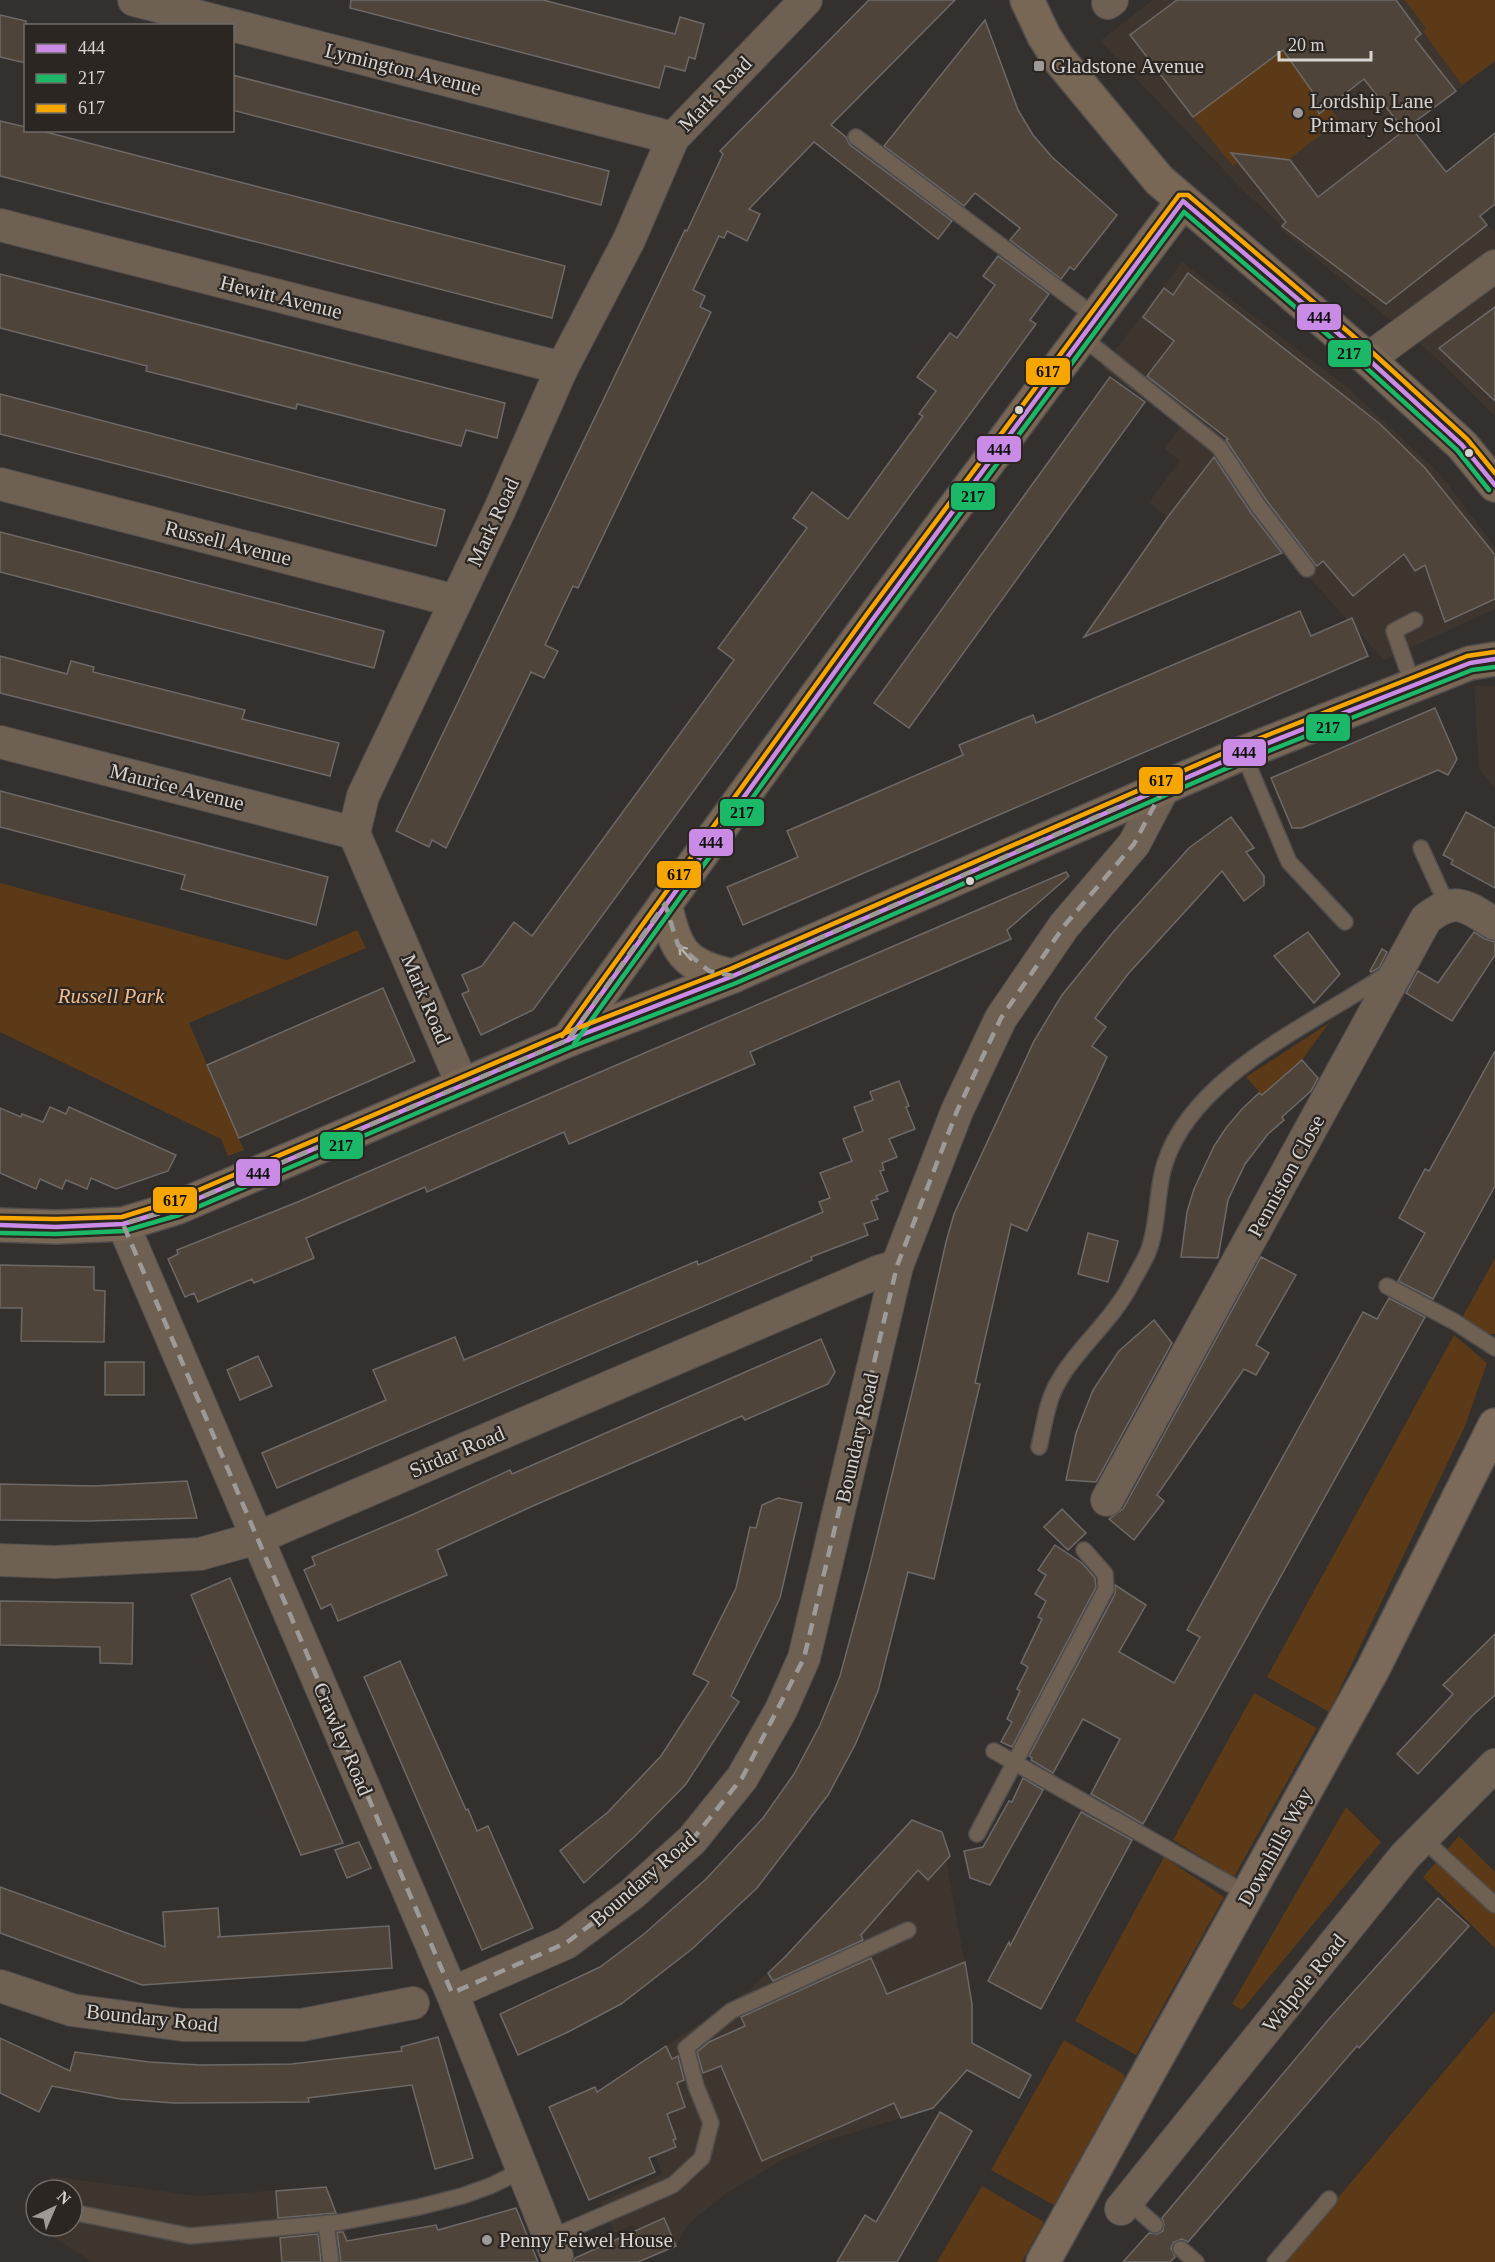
<svg xmlns="http://www.w3.org/2000/svg" width="1495" height="2262" viewBox="0 0 1495 2262" font-family="Georgia,serif">
  <rect width="100%" height="100%" fill="#33302e"/>
  <g fill="#3e362e">
    <polygon points="1153,0 1495,0 1495,61 1410,126 1487,225 1495,232 1495,416 1433,355 1279,228 1281,225 1246,193 1100,41"/>
    <polygon points="1182,262 1347,387 1439,473 1495,547 1495,609 1384,660 1285,551 1084,637 1167,518 1149,502 1180,461 1164,448 1181,427 1102,368"/>
    <polygon points="1474,686 1495,686 1495,788 1479,768"/>
    <polygon points="912,1820 942,1832 944,1839 946,1860 972,2004 972,2039 933,2105 920,2112 826,2141 782,2160 727,2193 696,2217 685,2229 676,2246 647,2258 633,2225 614,2233 601,2202 662,2174 625,2074 746,1992 785,1957"/>
    <polygon points="50,2176 198,2196 326,2187 349,2240 436,2225 452,2262 93,2262 33,2225 36,2215 36,2226 72,2226 72,2190 45,2190"/>
  </g>
  <g fill="#5c3a17">
    <polygon points="1405,0 1495,0 1495,61 1462,85 1423,31 1426,28"/>
    <polygon points="1283,50 1312,91 1317,107 1329,106 1339,121 1280,166 1265,157 1246,155 1233,166 1193,117"/>
    <polygon points="0,883 287,960 357,930 366,948 189,1023 244,1150 228,1156 221,1139 0,1032"/>
    <polygon points="1329,1023 1302,1060 1262,1095 1246,1077"/>
    <polygon points="1495,1258 1495,1334 1487,1334 1462,1318"/>
    <polygon points="1454,1335 1487,1363 1465,1426 1329,1712 1267,1677"/>
    <polygon points="1254,1693 1317,1728 1234,1877 1173,1840"/>
    <polygon points="1346,1807 1381,1842 1242,2010 1232,2004"/>
    <polygon points="1459,1836 1495,1872 1495,1948 1423,1877"/>
    <polygon points="1164,1857 1224,1897 1136,2055 1075,2021"/>
    <polygon points="1495,2011 1495,2262 1284,2262"/>
    <polygon points="1064,2040 1122,2073 1125,2077 1054,2205 991,2170"/>
    <polygon points="982,2186 1044,2222 1022,2262 937,2262"/>
  </g>
  <g fill="#4f4439" stroke="#6c6968" stroke-width="1.5">
    <polygon points="351,0 543,0 675,34 680,17 704,24 695,59 689,57 685,71 665,66 659,88 350,8"/>
    <polygon points="869,0 955,0 831,125 846,137 850,145 952,221 938,239 814,142 749,209 760,214 747,241 727,231 724,238 719,236 693,290 705,296 700,307 711,312 578,588 573,586 545,645 558,651 544,678 531,672 446,848 432,840 429,847 396,831 685,230 687,231 723,154 720,151"/>
    <polygon points="1177,0 1396,0 1421,34 1415,39 1456,91 1404,130 1364,79 1319,114 1312,91 1283,50 1193,117 1130,35"/>
    <polygon points="0,15 26,21 26,63 0,57"/>
    <polygon points="985,20 1018,110 1033,135 1052,157 1117,215 1074,270 1070,267 1061,279 1010,240 1020,228 975,193 964,206 884,146"/>
    <polygon points="232,75 609,171 601,205 232,110"/>
    <polygon points="0,121 26,127 26,130 38,130 565,266 552,318 0,176"/>
    <polygon points="1410,126 1446,172 1495,133 1495,204 1480,216 1487,225 1386,304 1282,226 1286,222 1231,153 1290,160 1318,197"/>
    <polygon points="998,256 1049,294 1030,320 1036,324 533,1010 481,1035 462,994 469,991 462,975 482,966 514,922 532,936 734,660 718,648 807,528 793,518 812,492 848,519 923,416 919,414 936,391 917,377 950,333 957,338 995,285 983,276"/>
    <polygon points="1188,273 1380,424 1425,468 1495,555 1495,599 1445,622 1425,565 1415,571 1404,554 1353,596 1323,561 1317,566 1315,564 1267,501 1226,440 1228,439 1147,376 1174,341 1143,317 1164,288 1173,295"/>
    <polygon points="0,274 505,403 497,438 466,430 461,446 297,404 296,409 146,371 147,366 0,328"/>
    <polygon points="1495,307 1495,401 1439,348"/>
    <polygon points="1110,377 1145,402 909,728 874,703"/>
    <polygon points="0,394 445,510 436,546 0,434"/>
    <polygon points="1214,457 1251,513 1282,553 1084,637 1167,518"/>
    <polygon points="0,532 384,631 374,668 0,572"/>
    <polygon points="1300,611 1311,636 1352,618 1368,656 743,925 727,887 798,857 787,831 963,755 959,745 1033,715 1036,723"/>
    <polygon points="0,656 67,674 71,661 94,667 93,672 245,710 242,719 339,743 330,776 0,693"/>
    <polygon points="1435,708 1457,759 1448,775 1438,770 1302,828 1292,828 1271,778"/>
    <polygon points="0,791 328,877 316,925 181,889 185,875 0,827"/>
    <polygon points="1466,812 1495,828 1495,888 1451,864 1453,860 1443,855"/>
    <polygon points="1231,817 1254,848 1246,852 1264,876 1264,885 1244,901 1222,871 1128,974 1095,1018 1106,1027 1092,1046 1107,1057 1027,1231 1011,1224 975,1383 980,1384 934,1579 908,1572 878,1691 855,1745 828,1795 757,1888 692,1949 621,2004 568,2032 518,2055 500,2014 600,1967 644,1934 706,1879 763,1818 794,1774 820,1725 840,1676 869,1569 917,1372 946,1242 954,1214 1034,1041 1062,995 1114,931 1189,848"/>
    <polygon points="1066,872 1069,876 1007,930 1011,939 750,1052 755,1064 569,1144 564,1132 427,1192 425,1187 306,1238 314,1258 254,1283 252,1279 198,1302 194,1293 185,1297 168,1259 178,1254 177,1250 300,1201"/>
    <polygon points="1308,932 1340,974 1314,1003 1274,956"/>
    <polygon points="1474,932 1485,939 1495,942 1495,955 1452,1021 1406,993 1418,971 1438,983"/>
    <polygon points="1382,949 1387,952 1379,968 1371,972 1370,971"/>
    <polygon points="383,988 415,1061 239,1138 207,1065"/>
    <polygon points="1495,1051 1495,1186 1433,1299 1398,1281 1425,1233 1399,1218 1425,1169 1429,1171"/>
    <polygon points="1302,1060 1318,1078 1311,1091 1282,1117 1284,1120 1268,1134 1245,1164 1228,1200 1218,1258 1181,1257 1187,1212 1194,1189 1214,1146 1226,1128 1242,1109 1259,1093 1262,1095"/>
    <polygon points="899,1081 909,1106 906,1107 915,1129 889,1139 897,1157 882,1163 884,1170 880,1171 888,1191 876,1196 878,1199 871,1201 878,1219 864,1224 868,1235 811,1257 812,1260 277,1488 262,1453 386,1400 373,1370 455,1337 464,1360 697,1261 698,1265 823,1212 819,1202 830,1198 820,1173 852,1161 843,1139 863,1131 854,1107 873,1100 870,1092"/>
    <polygon points="50,1107 66,1114 69,1107 176,1155 168,1171 116,1189 91,1178 87,1189 66,1180 62,1189 40,1179 36,1189 0,1173 0,1108 21,1117 22,1114 43,1122"/>
    <polygon points="1088,1233 1118,1241 1108,1282 1078,1274"/>
    <polygon points="1261,1257 1296,1275 1256,1345 1269,1353 1256,1375 1244,1369 1157,1495 1164,1501 1134,1540 1109,1519 1123,1509"/>
    <polygon points="0,1265 94,1267 94,1290 105,1291 104,1342 21,1341 22,1308 0,1308"/>
    <polygon points="1389,1298 1425,1317 1143,1824 1091,1794 1120,1739 1083,1719 1053,1773 1031,1760 1032,1758 1029,1756 1115,1594 1115,1585 1146,1605 1119,1652 1174,1683 1200,1637 1187,1630 1363,1312 1377,1319"/>
    <polygon points="1154,1320 1172,1343 1096,1482 1066,1480 1076,1433 1093,1390 1119,1351"/>
    <polygon points="821,1339 835,1372 828,1384 745,1420 742,1416 535,1505 437,1550 447,1575 338,1621 331,1604 321,1609 304,1570 315,1565 312,1557 414,1514 510,1470 512,1474"/>
    <polygon points="258,1356 272,1386 240,1400 227,1370"/>
    <rect x="105" y="1362" width="39" height="33"/>
    <polygon points="187,1481 197,1518 87,1521 0,1520 0,1484 94,1486"/>
    <polygon points="778,1498 802,1503 780,1598 731,1696 739,1702 686,1784 634,1837 584,1883 560,1851 608,1812 661,1756 709,1682 693,1674 736,1588 750,1527 756,1528 762,1505"/>
    <polygon points="1062,1509 1086,1533 1068,1550 1044,1527"/>
    <polygon points="1055,1545 1082,1563 1095,1578 1096,1587 1012,1747 1001,1742 1012,1722 1007,1719 1020,1691 1017,1689 1028,1667 1021,1663 1042,1619 1038,1617 1046,1601 1035,1594 1046,1575 1038,1570"/>
    <polygon points="230,1578 343,1843 301,1855 191,1595"/>
    <polygon points="0,1601 133,1603 132,1664 100,1663 100,1647 0,1645"/>
    <polygon points="1495,1634 1495,1695 1473,1715 1418,1774 1397,1754 1453,1694 1443,1685"/>
    <polygon points="400,1661 466,1810 468,1809 477,1831 488,1826 533,1928 482,1950 364,1677"/>
    <polygon points="1023,1778 1043,1790 990,1885 970,1878 964,1851 983,1847 1009,1801 1012,1802"/>
    <polygon points="1081,1812 1132,1840 1041,2009 988,1981 1009,1942 1010,1946"/>
    <polygon points="912,1820 942,1832 950,1856 928,1880 918,1870 861,1935 863,1940 773,1981 768,1973 785,1957"/>
    <polygon points="359,1842 371,1868 347,1878 335,1850"/>
    <polygon points="0,1887 165,1947 163,1912 218,1908 220,1936 217,1937 389,1926 392,1968 142,1985 0,1933"/>
    <polygon points="1438,1898 1469,1926 1359,2048 1357,2046 1188,2242 1182,2239 1174,2242 1171,2248 1175,2257 1170,2262 1123,2262 1149,2233 1157,2234 1163,2231 1164,2223 1162,2218 1328,2020"/>
    <polygon points="871,1958 887,1994 965,1962 972,2004 972,2043 1031,2075 1019,2098 967,2070 933,2108 901,2118 894,2103 762,2161 721,2066 703,2073 697,2052 709,2042 745,2026 741,2017"/>
    <polygon points="438,2037 473,2158 435,2169 412,2085 308,2098 309,2102 174,2103 120,2099 52,2086 39,2112 0,2093 0,2038 70,2071 75,2052 149,2062 200,2065 292,2064 402,2051 401,2047"/>
    <polygon points="666,2046 672,2059 678,2056 684,2080 677,2083 685,2107 667,2114 676,2139 673,2140 676,2147 649,2158 655,2172 589,2200 549,2107 595,2087 597,2092"/>
    <polygon points="940,2112 972,2131 897,2262 837,2262 865,2215 876,2222"/>
    <polygon points="326,2187 336,2213 278,2218 276,2191"/>
    <polygon points="516,2208 538,2262 341,2262 337,2232 343,2232 347,2241 436,2225 438,2230"/>
    <polygon points="664,2218 676,2246 638,2262 573,2262 575,2258"/>
    <polygon points="318,2234 321,2262 282,2262 280,2238"/>
  </g>
  <g fill="none" stroke-linecap="round" stroke-linejoin="round">
    <defs>
      <g id="service">
        <polyline points="856,137 1096,317"/>
        <polyline points="1081,336 1219,447 1259,507 1307,569"/>
        <polyline points="1413,685 1394,631 1415,620"/>
        <polyline points="1243,753 1289,862 1345,922"/>
        <polyline points="1421,848 1447,905"/>
        <polyline points="1387,1286 1455,1322 1495,1348"/>
        <path d="M 1039,1447 C 1044,1427 1046,1405 1056,1386 C 1075,1350 1109,1324 1129,1288 C 1135,1276 1143,1264 1148,1252 C 1159,1225 1156,1190 1165,1163 C 1194,1073 1317,1022 1390,972"/>
        <polyline points="994,1751 1249,1895"/>
        <polyline points="977,1834 1106,1589 1105,1574 1084,1550"/>
        <polyline points="1422,1838 1495,1905"/>
        <polyline points="1128,2201 1155,2225"/>
        <polyline points="72,2212 190,2236 342,2222 419,2207 462,2196 490,2186 523,2170"/>
        <polyline points="326,2223 331,2262"/>
        <polyline points="550,2238 673,2185 702,2158 711,2123 696,2086 686,2048 731,2011 908,1930"/>
        <polyline points="1181,2249 1196,2262"/>
        <polyline points="1275,2262 1329,2199"/>
      </g>
      <g id="minor">
        <polyline points="134,0 673,138"/>
        <polyline points="1108,3 1112,0"/>
        <polyline points="0,225 562,368"/>
        <polyline points="1368,359 1495,266"/>
        <polyline points="0,484 456,601"/>
        <polyline points="0,742 354,833"/>
        <polyline points="463,1086 354,833 363,796 500,509 562,368 629,240 673,138 806,0"/>
        <polyline points="123,1224 452,1993 557,2256"/>
        <path d="M 1107,1500 L 1426,919 C 1456,895 1466,906 1495,924"/>
        <polyline points="0,1560 55,1562 200,1554 257,1538 880,1271 897,1266"/>
        <polyline points="0,1986 72,2010 183,2025 302,2025 413,2003"/>
        <polyline points="452,1993 566,1943 632,1894 692,1840 742,1778 781,1710 804,1658 897,1266 957,1111 1001,1018 1064,926 1134,844 1164,787"/>
        <polyline points="1121,2209 1405,1856 1495,1765"/>
      </g>
      <polyline id="secondary" points="1043,2262 1373,1669 1495,1425"/>
      <g id="primary">
        <polyline points="1027,0 1044,36 1058,58 1159,180 1368,359 1462,445 1495,485"/>
        <path d="M 665,904 C 676,951 683,966 733,976"/>
        <path d="M 568,1040 C 769,758 975,478 1183,201"/>
        <polyline points="0,1225 56,1227 123,1224 176,1208 568,1040 733,976 1243,753 1470,663 1495,659"/>
      </g>
    </defs>
    <use href="#service" stroke="#504d4c" stroke-width="18"/>
    <use href="#minor" stroke="#504d4c" stroke-width="34"/>
    <use href="#secondary" stroke="#504d4c" stroke-width="36"/>
    <use href="#primary" stroke="#504d4c" stroke-width="36"/>
    <use href="#service" stroke="#6e6053" stroke-width="15"/>
    <use href="#minor" stroke="#6e6053" stroke-width="32"/>
    <use href="#secondary" stroke="#7b6a59" stroke-width="33"/>
    <use href="#primary" stroke="#796756" stroke-width="33"/>
    <defs>
      <g id="bus-1">
        <polyline points="568,1040 873,619 1183,201 1368,359 1462,445 1495,485"/>
        <polyline points="0,1225 56,1227 123,1224 176,1208 568,1040 733,976 1243,753 1470,663 1495,659"/>
      </g>
      <g id="bus-2">
        <polyline points="574,1044 879,623 1184,212 1363,365 1457,450 1489,490"/>
        <polyline points="0,1233 56,1234 124,1231 179,1215 571,1047 736,983 1246,760 1472,670 1495,667"/>
      </g>
      <g id="bus-3">
        <polyline points="562,1036 867,614 1179,195 1188,195 1373,353 1467,439 1495,473"/>
        <polyline points="0,1218 56,1219 122,1217 173,1201 565,1033 730,969 1240,746 1467,656 1494,652"/>
      </g>
    </defs>
    <use href="#bus-1" stroke="#2b2622" stroke-width="9"/>
    <use href="#bus-2" stroke="#2b2622" stroke-width="9"/>
    <use href="#bus-3" stroke="#2b2622" stroke-width="9"/>
    <use href="#bus-1" stroke="#ca8be6" stroke-width="4.5"/>
    <use href="#bus-2" stroke="#1ab867" stroke-width="4.5"/>
    <use href="#bus-3" stroke="#f7a600" stroke-width="4.5"/>
  </g>
  <defs><path id="oneway-shaft" d="M-6 0H5M1.5-3L5.5 0L1.5 3" fill="none" stroke-width="1.6" stroke-linecap="round" stroke-linejoin="round" transform="scale(1.5)"/></defs>
  <use stroke="#bab3ab" href="#oneway-shaft" transform="translate(685 953) rotate(-132)"/>
  <path fill="none" stroke="#9d9a97" stroke-width="4.5" stroke-dasharray="12 8" stroke-linejoin="round" d="M 1164,787 L 1134,844 L 1064,926 L 1001,1018 L 957,1111 L 897,1266 L 804,1658 L 742,1778 L 692,1840 L 632,1894 L 566,1943 L 452,1993 L 123,1224 L 176,1208 L 568,1040 L 665,904 L 678,945 L 709,971 L 733,976 Z"/>
  <g fill="#9d9a97" stroke="#2b2622" stroke-width="2">
    <rect x="1033" y="60" width="12" height="12" rx="3"/>
    <circle cx="1298" cy="113" r="6"/>
    <circle cx="487" cy="2240" r="6"/>
  </g>
  <g fill="#d6d3d0" stroke="#2b2622" stroke-width="2">
    <circle cx="1019" cy="410" r="5"/>
    <circle cx="1469" cy="453" r="5"/>
    <circle cx="970" cy="881" r="5"/>
  </g>
  <g text-anchor="middle" dominant-baseline="central" stroke-width="4.5" stroke-linejoin="round" paint-order="stroke">
    <g font-size="21" fill="#d6d3d0" stroke="#2b2622" text-anchor="start">
      <text x="1051" y="66">Gladstone Avenue</text>
      <text x="1310" y="101">Lordship Lane<tspan x="1310" dy="24">Primary School</tspan></text>
      <text x="499" y="2240">Penny Feiwel House</text>
    </g>
    <g font-size="21" fill="#d6d3d0" stroke="#2b2622">
      <text transform="translate(403 69) rotate(14)">Lymington Avenue</text>
      <text transform="translate(715 94) rotate(-46)">Mark Road</text>
      <text transform="translate(281 297) rotate(14)">Hewitt Avenue</text>
      <text transform="translate(493 522) rotate(-65)">Mark Road</text>
      <text transform="translate(228 543) rotate(14)">Russell Avenue</text>
      <text transform="translate(177 787) rotate(14)">Maurice Avenue</text>
      <text transform="translate(426 999) rotate(67)">Mark Road</text>
      <text transform="translate(1286 1176) rotate(-61)">Penniston Close</text>
      <text transform="translate(857 1438) rotate(-77)">Boundary Road</text>
      <text transform="translate(457 1452) rotate(-23)">Sirdar Road</text>
      <text transform="translate(343 1739) rotate(67)">Crawley Road</text>
      <text transform="translate(1275 1847) rotate(-61)">Downhills Way</text>
      <text transform="translate(643 1879) rotate(-41)">Boundary Road</text>
      <text transform="translate(1304 1983) rotate(-51)">Walpole Road</text>
      <text transform="translate(152 2018) rotate(6)">Boundary Road</text>
    </g>
    <g font-size="21" font-style="italic" fill="#f3bb89" stroke="#2b2622">
      <text x="111" y="996">Russell Park</text>
    </g>
  </g>
  <g stroke="#2b2622" stroke-width="2">
    <rect x="1296" y="303" width="46" height="28" rx="6" fill="#ca8be6"/>
    <rect x="1327" y="339" width="45" height="29" rx="6" fill="#1ab867"/>
    <rect x="1025" y="357" width="46" height="29" rx="6" fill="#f7a600"/>
    <rect x="976" y="435" width="46" height="28" rx="6" fill="#ca8be6"/>
    <rect x="950" y="482" width="46" height="29" rx="6" fill="#1ab867"/>
    <rect x="1305" y="713" width="46" height="29" rx="6" fill="#1ab867"/>
    <rect x="1222" y="738" width="45" height="29" rx="6" fill="#ca8be6"/>
    <rect x="1138" y="766" width="46" height="29" rx="6" fill="#f7a600"/>
    <rect x="719" y="798" width="46" height="29" rx="6" fill="#1ab867"/>
    <rect x="688" y="828" width="46" height="29" rx="6" fill="#ca8be6"/>
    <rect x="656" y="860" width="46" height="29" rx="6" fill="#f7a600"/>
    <rect x="319" y="1131" width="45" height="29" rx="6" fill="#1ab867"/>
    <rect x="235" y="1158" width="46" height="29" rx="6" fill="#ca8be6"/>
    <rect x="152" y="1186" width="46" height="28" rx="6" fill="#f7a600"/>
  </g>
  <g font-size="16" text-anchor="middle" font-weight="bold" fill="#111">
    <text x="1319" y="323">444</text>
    <text x="1349" y="359">217</text>
    <text x="1048" y="377">617</text>
    <text x="999" y="455">444</text>
    <text x="973" y="502">217</text>
    <text x="1328" y="733">217</text>
    <text x="1244" y="758">444</text>
    <text x="1161" y="786">617</text>
    <text x="742" y="818">217</text>
    <text x="711" y="848">444</text>
    <text x="679" y="880">617</text>
    <text x="341" y="1151">217</text>
    <text x="258" y="1179">444</text>
    <text x="175" y="1206">617</text>
  </g>
  <rect x="24" y="24" width="210" height="108" fill="#2b2622" stroke="#6f6b68" stroke-width="1.5"/>
  <rect x="36" y="44" width="30" height="9" fill="#ca8be6" stroke="#6f6b68" stroke-width="1.5"/>
  <text x="78" y="54" font-size="18" fill="#d6d3d0">444</text>
  <rect x="36" y="74" width="30" height="9" fill="#1ab867" stroke="#6f6b68" stroke-width="1.5"/>
  <text x="78" y="84" font-size="18" fill="#d6d3d0">217</text>
  <rect x="36" y="104" width="30" height="9" fill="#f7a600" stroke="#6f6b68" stroke-width="1.5"/>
  <text x="78" y="114" font-size="18" fill="#d6d3d0">617</text>
  <g transform="translate(54 2208) rotate(44)"><circle r="28" fill="#2b2622" stroke="#6f6b68" stroke-width="1.5"/>
  <path d="M0-4.5L10 22L0 15L-10 22Z" fill="#9d9a97"/>
  <text y="-9" font-size="16" font-weight="bold" text-anchor="middle" fill="#d6d3d0">N</text>
  </g>
  <path d="M1279 51v9h92v-9" fill="none" stroke="#d6d3d0" stroke-width="3"/>
  <text x="1288" y="51" font-size="18" fill="#d6d3d0" stroke="#2b2622" stroke-width="4.5" paint-order="stroke">20 m</text>
</svg>
